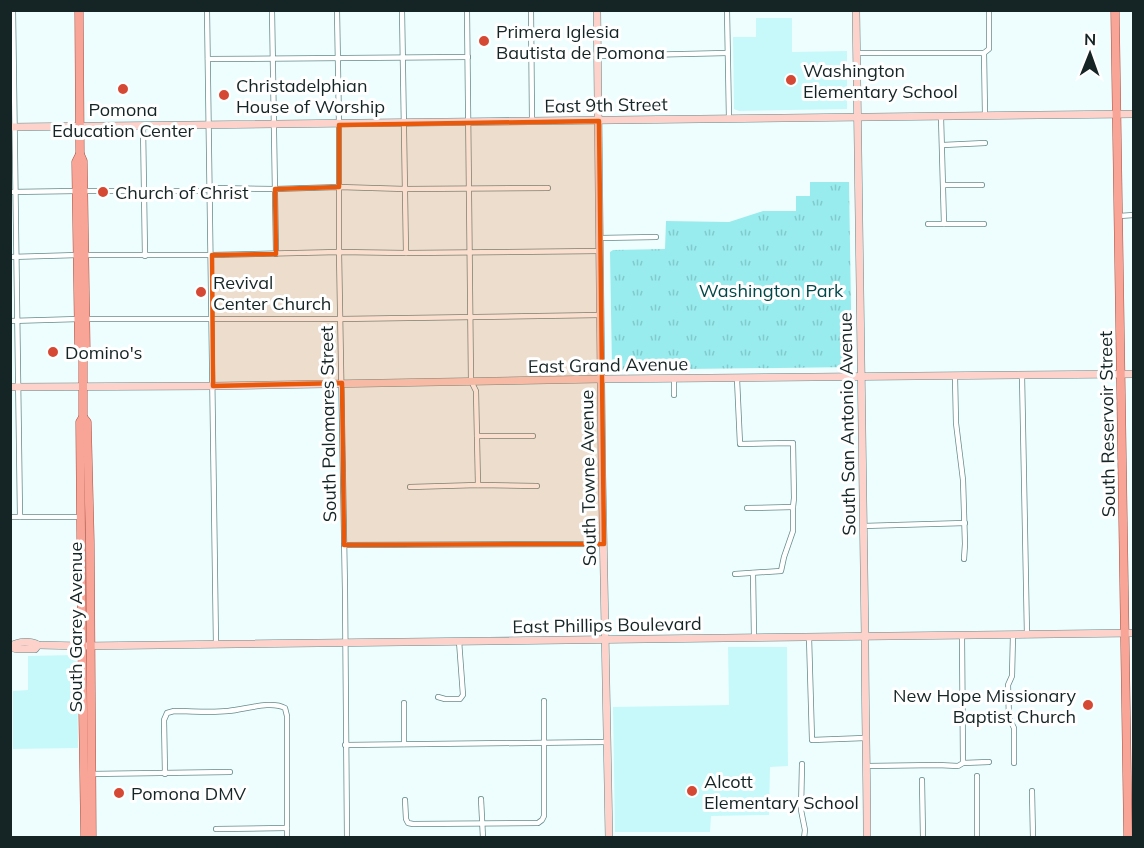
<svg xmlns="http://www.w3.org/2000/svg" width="1144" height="848" viewBox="0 0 1144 848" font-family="Mulish,sans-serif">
  <defs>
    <pattern id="park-tufts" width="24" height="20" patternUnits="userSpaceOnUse" patternTransform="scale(1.5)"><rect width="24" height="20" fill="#98ecee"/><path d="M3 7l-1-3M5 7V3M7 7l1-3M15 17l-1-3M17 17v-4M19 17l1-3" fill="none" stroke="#82cacc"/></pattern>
  </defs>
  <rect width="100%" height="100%" fill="#eefefe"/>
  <g fill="#c7f9fa">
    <polygon points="756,18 792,18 792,52 847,51 847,109 739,111 734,109 733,37 756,37"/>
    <polygon points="728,647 787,647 788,766 770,767 769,815 711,816 710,832 615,832 613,707 729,705"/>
    <polygon points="73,655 77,658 78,748 13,749 13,691 28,690 28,656"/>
  </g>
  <polygon fill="url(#park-tufts)" points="810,182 849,182 852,367 612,370 610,252 613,250 665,249 666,221 729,222 763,211 796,211 796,196 810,196"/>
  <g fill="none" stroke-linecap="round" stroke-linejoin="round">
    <defs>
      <g id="street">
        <polyline points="13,10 20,517"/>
        <polyline points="207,10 216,645"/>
        <polyline points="272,10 276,254"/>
        <polyline points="337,10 339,125 339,252 345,591 347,838"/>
        <polyline points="402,10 406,253"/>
        <polyline points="467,10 471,381 476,391 478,485"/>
        <polyline points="531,10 532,121"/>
        <polyline points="727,10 729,119"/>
        <polyline points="857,53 984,53"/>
        <polyline points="598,56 727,53"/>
        <polyline points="208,59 468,57"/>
        <polyline points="985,115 984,53 989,49 989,10"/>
        <polyline points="941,117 944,224"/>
        <polyline points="143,126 145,256"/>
        <polyline points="943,145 985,143"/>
        <polyline points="944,185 982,185"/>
        <polyline points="83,191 202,191 211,188 275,189 339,187 405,189 548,188"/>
        <polyline points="10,192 77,191"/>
        <polyline points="1119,216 1134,215"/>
        <polyline points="928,224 984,224"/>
        <polyline points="600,238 656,237"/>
        <polyline points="10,257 78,255 212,255 339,252 406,253 600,251"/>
        <polyline points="85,319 340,319 600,315"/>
        <polyline points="10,321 79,319"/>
        <polyline points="1022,375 1027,635"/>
        <polyline points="955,377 956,423 963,480 965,544 964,559"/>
        <polyline points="674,379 674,395"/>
        <polyline points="477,436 533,436"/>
        <polyline points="410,487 478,485 537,486"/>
        <polyline points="747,508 793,507"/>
        <polyline points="10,517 81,517"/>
        <polyline points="863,526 965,523"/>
        <polyline points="344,545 604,544"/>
        <polyline points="753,573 754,638"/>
        <polyline points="735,574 781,571 784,557 793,531 793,507 794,498 793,443 740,444 737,379"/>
        <polyline points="1013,635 1012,676 1008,685 1009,718 1014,728 1014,763"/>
        <polyline points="962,636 963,763"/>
        <polyline points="809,637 812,740 865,738"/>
        <polyline points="438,697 445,699 460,699 463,695 459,641"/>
        <polyline points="404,744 404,703"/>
        <polyline points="345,745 606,742"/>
        <polyline points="802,764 801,810 805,830 804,838"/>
        <polyline points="867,766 938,765 958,766 963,763 989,762"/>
        <polyline points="90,774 230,772"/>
        <path d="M 165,774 L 164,720 L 167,713 L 174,711 C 192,711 210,713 228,711 C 244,710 271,700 285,708 L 287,716 L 287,838"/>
        <polyline points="977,776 977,838"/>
        <polyline points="922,780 923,838"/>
        <polyline points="1032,791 1033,838"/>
        <polyline points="481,799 483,838"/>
        <polyline points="405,800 406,819 408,823 413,824 538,823 542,820 544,816 544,701"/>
        <polyline points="216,829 287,828"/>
      </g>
      <g id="secondary">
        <polyline points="597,10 602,473 609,838"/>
        <path d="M 856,10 L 865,637 C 865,704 867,771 867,838"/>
        <polyline points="10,127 1134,114"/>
        <polyline points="10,387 213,386 601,379 1134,374"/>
        <polyline points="10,646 16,649 35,649 38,645"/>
        <path d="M 11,646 C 19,641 30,641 38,645 L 82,646 L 1134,633"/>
      </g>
      <g id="primary">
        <polyline points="79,10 80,154 83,161 86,353 83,358 83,417 80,422 82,646 85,838"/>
        <polyline points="1115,10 1128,838"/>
        <polyline points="80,154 76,162 79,353 83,358"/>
        <polyline points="83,417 87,422 90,542 92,838"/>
      </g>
    </defs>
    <use href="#street" stroke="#658a8b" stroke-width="6"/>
    <use href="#secondary" stroke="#658a8b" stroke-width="8"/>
    <use href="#primary" stroke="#a65041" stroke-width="9"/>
    <use href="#street" stroke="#fff" stroke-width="4.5"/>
    <use href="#secondary" stroke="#fcd2cb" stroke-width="7"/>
    <use href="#primary" stroke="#f8a497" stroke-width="8"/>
  </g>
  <path fill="#e8590c" fill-opacity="0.2" stroke="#e8590c" stroke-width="4.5" stroke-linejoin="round" d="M 599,121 L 604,544 L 344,545 L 342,383 L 213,386 L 212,255 L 276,254 L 275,189 L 339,187 L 339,125 Z"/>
  <g fill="#d54934" stroke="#fff" stroke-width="2">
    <circle cx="484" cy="41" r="6"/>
    <circle cx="791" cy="80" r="6"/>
    <circle cx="123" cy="89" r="6"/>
    <circle cx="224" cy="95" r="6"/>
    <circle cx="103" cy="192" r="6"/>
    <circle cx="201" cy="292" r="6"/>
    <circle cx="53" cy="352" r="6"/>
    <circle cx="1088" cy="705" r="6"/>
    <circle cx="692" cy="791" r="6"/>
    <circle cx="119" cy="793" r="6"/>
  </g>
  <g text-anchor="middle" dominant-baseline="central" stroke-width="6" stroke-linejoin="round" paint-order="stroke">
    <g font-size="18" fill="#152424" stroke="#fff" text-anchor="start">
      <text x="496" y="31">Primera Iglesia<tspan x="496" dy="21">Bautista de Pomona</tspan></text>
      <text x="803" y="70">Washington<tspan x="803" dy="21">Elementary School</tspan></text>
      <text x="236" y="85">Christadelphian<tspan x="236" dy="21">House of Worship</tspan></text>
      <text x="123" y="109" text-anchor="middle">Pomona<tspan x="123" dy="21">Education Center</tspan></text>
      <text x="115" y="192">Church of Christ</text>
      <text x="213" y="282">Revival<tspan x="213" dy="21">Center Church</tspan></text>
      <text x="65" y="352">Domino's</text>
      <text x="1076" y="695" text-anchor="end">New Hope Missionary<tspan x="1076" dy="21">Baptist Church</tspan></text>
      <text x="704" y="781">Alcott<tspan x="704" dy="21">Elementary School</tspan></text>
      <text x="131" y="793">Pomona DMV</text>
    </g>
    <g font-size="18" fill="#152424" stroke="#fff">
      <text transform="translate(606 105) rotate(-1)">East 9th Street</text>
      <text transform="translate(608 365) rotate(-1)">East Grand Avenue</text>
      <text transform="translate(328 424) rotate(-91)">South Palomares Street</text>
      <text transform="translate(847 424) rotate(-91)">South San Antonio Avenue</text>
      <text transform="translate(1107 424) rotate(-91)">South Reservoir Street</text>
      <text transform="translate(588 478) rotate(-91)">South Towne Avenue</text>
      <text transform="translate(607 625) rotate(-1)">East Phillips Boulevard</text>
      <text transform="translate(75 627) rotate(-90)">South Garey Avenue</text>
    </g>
    <g font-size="18" fill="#014648" stroke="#fff">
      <text x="771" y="290">Washington Park</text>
    </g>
  </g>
  <rect width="1144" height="848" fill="none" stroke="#152424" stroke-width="24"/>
  <g transform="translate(1090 54) rotate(1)" stroke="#ffffff" stroke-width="4.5" paint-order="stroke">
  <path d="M0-4.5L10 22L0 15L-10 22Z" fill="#152424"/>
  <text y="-9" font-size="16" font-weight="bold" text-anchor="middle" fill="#152424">N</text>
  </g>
</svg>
